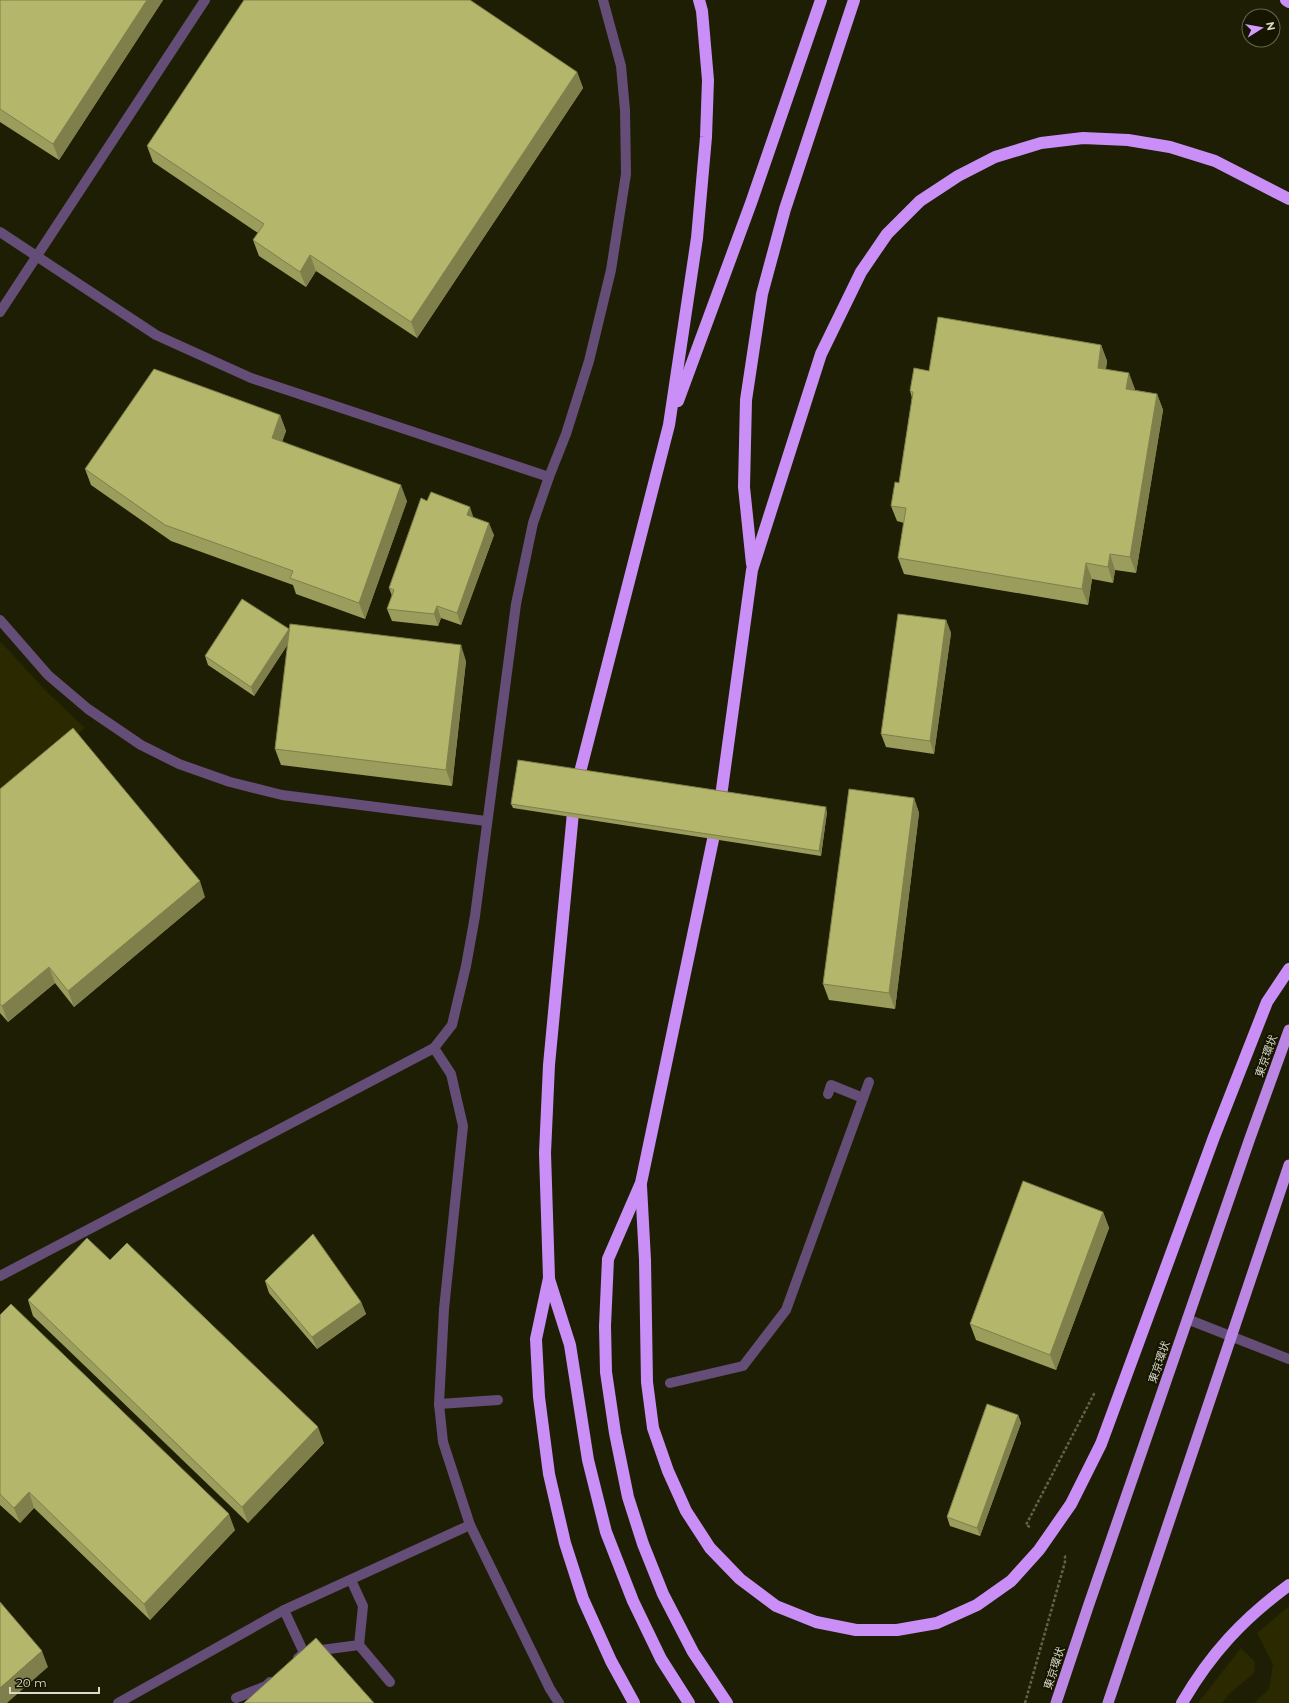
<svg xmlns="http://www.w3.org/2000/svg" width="1289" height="1703" viewBox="0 0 1289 1703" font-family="Montserrat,'Noto Sans JP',sans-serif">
  <rect width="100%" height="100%" fill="#1e1e04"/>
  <g fill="#2a2900">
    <polygon points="0,641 46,691 85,728 0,801"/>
    <polygon points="1289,1606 1289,1703 1254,1703 1269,1689 1273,1664 1257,1633"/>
    <polygon points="1241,1648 1255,1662 1254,1673 1230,1693 1222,1703 1198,1703"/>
  </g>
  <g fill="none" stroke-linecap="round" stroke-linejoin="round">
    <g stroke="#61624b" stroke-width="2.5" stroke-dasharray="3 2" stroke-linecap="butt">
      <polyline points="1030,1527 1026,1525 1095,1392"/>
      <polyline points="1025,1703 1065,1562 1065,1556 1063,1555"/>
    </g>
    <g stroke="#644d77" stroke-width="10">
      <polyline points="828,1094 831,1085 863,1098"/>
      <polyline points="670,1383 743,1366 786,1310 869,1082"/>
      <polyline points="439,1404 498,1400"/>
      <polyline points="284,1610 304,1653 298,1658"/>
      <polyline points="359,1645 390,1682"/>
      <polyline points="314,1651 359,1645 363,1606 351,1580"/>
      <polyline points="236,1698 266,1686 270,1682"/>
      <polyline points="118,1703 284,1610 470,1525"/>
    </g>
    <g stroke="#644d77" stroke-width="10">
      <polyline points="0,312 205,0"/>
      <polyline points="0,620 48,675 88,709 141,745 179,764 230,782 282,795 486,821"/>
      <polyline points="1187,1319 1289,1359"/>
    </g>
    <g stroke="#644d77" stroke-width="10">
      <polyline points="0,232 156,335 251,378 549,477"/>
      <polyline points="434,1048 451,1074 463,1126 444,1309 439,1404 443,1442 470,1525 550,1689 559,1703"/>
      <polyline points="0,1276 434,1048 452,1025 466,966 475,916 516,604 533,523 549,477 566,434 589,361 611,270 626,174 625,110 621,66 603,0"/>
    </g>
    <g stroke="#bc86e4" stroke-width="11">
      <polyline points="1056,1703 1088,1607 1250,1138 1289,1030"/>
      <polyline points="1108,1703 1289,1165"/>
    </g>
    <g stroke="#ca8ff7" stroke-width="12">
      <polyline points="1286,0 1289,2"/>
      <polyline points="678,401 751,203 821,0"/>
      <polyline points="752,564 744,487 746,400 762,294 785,209 854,0"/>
      <polyline points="577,784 669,425 697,238 706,137 708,80 702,11 699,0"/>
      <polyline points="574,802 549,1065 545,1153 549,1278 536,1339 539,1397 549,1474 565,1543 583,1599 611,1661 634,1703"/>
      <polyline points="641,1186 645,1260 647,1382 653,1428 668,1471 686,1511 710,1548 740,1579 776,1606 816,1622 856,1630 897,1630 937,1623 977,1605 1011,1581 1039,1550 1071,1504 1101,1444 1214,1137 1267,1002 1289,969"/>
      <polyline points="549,1279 570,1345 588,1460 606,1532 633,1601 661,1659 689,1703"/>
      <polyline points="727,1703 693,1652 663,1594 643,1544 628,1497 615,1433 606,1372 605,1326 608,1259 641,1183 719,811 752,570 821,354 861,272 887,234 920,201 958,176 995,157 1041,143 1083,138 1128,140 1170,147 1215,161 1289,199"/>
      <path d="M 1182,1703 C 1211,1653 1243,1619 1289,1585"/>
    </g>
  </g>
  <g fill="#9b9d5c">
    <polygon points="0,0 163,0 59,160 0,122"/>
    <polygon points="577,72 583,88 417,338 316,271 306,287 259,256 253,240 258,233 153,162 147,146"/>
    <polygon points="1101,345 1107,361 1106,369 1135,389 1135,390 1157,394 1163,410 1136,573 1115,570 1113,583 1092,579 1088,605 904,574 898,558 904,523 897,521 891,506 899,483 912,398 910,391 929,371"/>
    <polygon points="280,415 286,431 282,441 407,501 365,619 296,594 293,585 171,541 91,485 85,469"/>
    <polygon points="474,518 494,535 461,625 441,618 438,626 392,621 387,609 392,596 389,588"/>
    <polygon points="946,620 951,633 934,754 886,747 881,734"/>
    <polygon points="289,631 466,661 452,786 281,765 275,749 288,644 254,696 208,665 205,656"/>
    <polygon points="0,789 205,897 74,1007 55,983 8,1022 0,1013"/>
    <polygon points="914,798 919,813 895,1009 829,1000 823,984"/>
    <polygon points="511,804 827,812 821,856 513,808"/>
    <polygon points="1103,1212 1109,1228 1056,1370 976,1340 970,1324"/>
    <polygon points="110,1260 324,1443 248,1523 33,1316 28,1300"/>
    <polygon points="265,1281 361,1302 366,1314 317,1349 269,1293"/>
    <polygon points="0,1315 235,1530 150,1620 34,1508 20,1523 0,1505"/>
    <polygon points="1018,1415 1021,1423 980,1536 950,1526 947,1517"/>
  </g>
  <g fill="#7e7f4b">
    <polygon points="147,0 163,0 59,160 53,144"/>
    <polygon points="577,72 583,88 417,338 411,322"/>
    <polygon points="310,255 316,271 306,287 300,272"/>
    <polygon points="1101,345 1107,361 1103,384 1098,368"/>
    <polygon points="1129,373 1135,389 1132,405 1126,389"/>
    <polygon points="1157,394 1163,410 1136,573 1130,557"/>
    <polygon points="280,415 286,431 278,454 272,438"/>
    <polygon points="401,485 407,501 365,619 359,603"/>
    <polygon points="470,507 474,519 467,515"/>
    <polygon points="489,523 494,535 461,625 457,613"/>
    <polygon points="1110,554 1115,570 1113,583 1108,567"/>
    <polygon points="1086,563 1092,579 1088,605 1082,589"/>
    <polygon points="437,606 441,618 438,626 434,614"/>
    <polygon points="946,620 951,633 934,754 930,741"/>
    <polygon points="289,629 292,638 254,696 251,687"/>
    <polygon points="461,645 466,661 452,786 446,770"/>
    <polygon points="914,798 919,813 895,1009 889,993"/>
    <polygon points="826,807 827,812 821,856 819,851"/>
    <polygon points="200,881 205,897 74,1007 68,991"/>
    <polygon points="49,967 55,983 8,1022 2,1006"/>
    <polygon points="1103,1212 1109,1228 1056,1370 1050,1355"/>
    <polygon points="361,1302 366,1314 317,1349 312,1337"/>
    <polygon points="1018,1415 1021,1423 980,1536 977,1528"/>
    <polygon points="318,1427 324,1443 248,1523 242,1507"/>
    <polygon points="29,1492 34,1508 20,1523 14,1508"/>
    <polygon points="229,1514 235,1530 150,1620 144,1604"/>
    <polygon points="42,1651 48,1667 7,1703 0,1703 0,1688"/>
  </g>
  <g fill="#b4b66b" stroke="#7e7f4b">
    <polygon points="0,0 147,0 53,144 0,109"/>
    <polygon points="244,0 470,0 577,72 411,322 310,255 300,272 253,240 264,224 147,146"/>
    <polygon points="938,317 1101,345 1098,368 1129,373 1126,389 1157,394 1130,557 1110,554 1108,567 1086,563 1082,589 898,558 906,508 891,506 895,482 899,483 913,392 910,391 914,368 929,371"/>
    <polygon points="154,369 280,415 272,438 401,485 359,603 290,578 293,571 165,525 85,469"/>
    <polygon points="431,492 470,507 467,515 489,523 457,613 437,606 434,614 387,609 394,590 389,588 421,498 427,501"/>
    <polygon points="242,599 289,629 251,687 205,656"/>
    <polygon points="898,614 946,620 930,741 881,734"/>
    <polygon points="290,624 461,645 446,770 275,749"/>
    <polygon points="73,728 200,881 68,991 49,967 2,1006 0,1004 0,789"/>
    <polygon points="518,760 826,807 819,851 511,804"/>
    <polygon points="849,789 914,798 889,993 823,984"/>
    <polygon points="1023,1181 1103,1212 1050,1355 970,1324"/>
    <polygon points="313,1234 361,1302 312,1337 265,1281"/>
    <polygon points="87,1238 110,1260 127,1243 318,1427 242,1507 28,1300"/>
    <polygon points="11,1304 229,1514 144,1604 29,1492 14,1508 0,1494 0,1315"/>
    <polygon points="987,1404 1018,1415 977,1528 947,1517"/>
    <polygon points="0,1602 42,1651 0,1688"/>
    <polygon points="316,1638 374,1703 244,1703"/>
  </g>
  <g text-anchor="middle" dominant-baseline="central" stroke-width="4" stroke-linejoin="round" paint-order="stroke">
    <g font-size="11" fill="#dadbcb" stroke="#151500">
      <text transform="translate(1266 1056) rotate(-70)">東京環状</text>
      <text transform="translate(1159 1362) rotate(-71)">東京環状</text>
      <text transform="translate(1054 1668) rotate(-72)">東京環状</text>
    </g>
  </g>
  <g transform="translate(1261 28) rotate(79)"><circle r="19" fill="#151500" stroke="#646451"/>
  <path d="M0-3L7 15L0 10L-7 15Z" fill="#d29cfd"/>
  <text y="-6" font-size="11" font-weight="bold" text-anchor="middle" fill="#dadbcb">N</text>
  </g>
  <path d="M10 1687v6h89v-6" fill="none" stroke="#dadbcb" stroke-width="2"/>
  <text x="16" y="1687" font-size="12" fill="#dadbcb" stroke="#151500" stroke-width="3" paint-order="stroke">20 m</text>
</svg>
